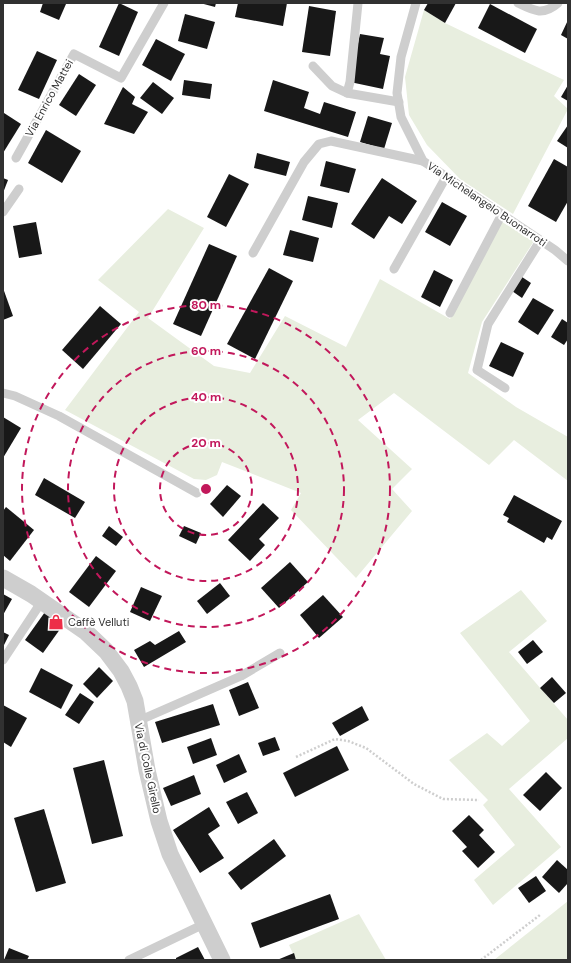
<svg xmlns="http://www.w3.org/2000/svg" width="571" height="963" viewBox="0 0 571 963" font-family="'DM Sans',sans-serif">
  <rect width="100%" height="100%" fill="#fff"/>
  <g fill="#e8eedf">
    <polygon points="424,10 445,23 564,80 554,96 568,109 513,214 460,179 427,145 409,115 405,77"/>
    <polygon points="168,209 204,228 148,318 214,366 250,373 285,316 346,347 380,279 450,319 502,222 534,241 482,322 468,373 516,407 568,437 568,481 514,440 489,465 394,393 358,420 412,469 392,489 412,511 356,578 291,510 301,493 222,462 217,475 206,480 194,479 65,410 139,312 98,280"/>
    <polygon points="521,590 547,621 509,652 568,720 568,738 509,789 561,847 493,905 474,880 515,845 483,805 488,800 449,760 487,733 502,746 530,721 460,633"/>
    <polygon points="568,901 568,960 494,960"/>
    <polygon points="359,914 386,960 296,960 289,945"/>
  </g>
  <g fill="#181818">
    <polygon points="43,3 66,4 59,20 40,12"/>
    <polygon points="119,3 138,12 119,56 99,47"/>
    <polygon points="200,3 216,3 215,7"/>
    <polygon points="238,3 287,3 283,26 235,17"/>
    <polygon points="428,3 456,3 445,23 424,10"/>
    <polygon points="490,4 537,29 525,53 478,28"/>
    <polygon points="309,6 336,11 330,56 302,52"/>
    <polygon points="185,14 215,22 207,49 178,41"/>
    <polygon points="568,20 568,39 561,35"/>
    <polygon points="360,34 384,38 380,54 390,56 383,89 350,82"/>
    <polygon points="156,39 185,54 171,81 142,65"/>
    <polygon points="37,51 57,60 39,99 18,90"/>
    <polygon points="79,74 96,85 76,116 59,105"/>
    <polygon points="184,80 212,84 210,99 182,95"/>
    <polygon points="273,80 309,92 304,108 320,114 324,102 356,112 348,137 264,111"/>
    <polygon points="153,82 174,98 162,114 140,98"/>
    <polygon points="568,85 568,101 561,97"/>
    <polygon points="123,87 135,97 132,104 148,112 134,134 104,124"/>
    <polygon points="4,113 21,124 3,153 3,114"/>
    <polygon points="368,116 392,123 384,149 360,142"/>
    <polygon points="568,125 568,148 557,141"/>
    <polygon points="46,130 81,151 62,183 28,163"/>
    <polygon points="257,153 290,162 286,176 254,168"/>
    <polygon points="554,159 568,167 568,201 556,222 528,206"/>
    <polygon points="326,161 356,169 349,193 320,186"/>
    <polygon points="229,174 249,184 226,227 207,217"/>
    <polygon points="3,178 8,180 3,193"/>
    <polygon points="382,178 417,201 402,224 389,216 374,239 351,224"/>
    <polygon points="308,196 338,203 332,228 302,220"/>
    <polygon points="442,202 467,216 450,246 425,232"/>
    <polygon points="36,222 42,254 19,258 13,226"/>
    <polygon points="290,230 319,238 313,262 283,255"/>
    <polygon points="209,244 237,256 201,336 173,324"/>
    <polygon points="269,268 293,281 255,359 227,344"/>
    <polygon points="434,270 453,280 440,307 421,297"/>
    <polygon points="522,277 531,283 522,298 512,291"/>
    <polygon points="3,288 13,316 3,320"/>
    <polygon points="533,298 554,310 538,335 518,322"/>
    <polygon points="100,306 121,324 83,369 62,350"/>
    <polygon points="562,319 568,323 568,339 564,345 551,337"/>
    <polygon points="501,342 524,353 513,377 489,366"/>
    <polygon points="3,417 21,428 3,458"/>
    <polygon points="44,478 85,502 75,518 35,495"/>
    <polygon points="227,485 241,496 223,517 210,504"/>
    <polygon points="514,495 562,521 552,540 547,537 544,543 507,522 509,518 503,515"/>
    <polygon points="263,503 279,518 259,539 265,545 250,561 228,540"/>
    <polygon points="6,507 34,530 10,561 3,555 3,511"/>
    <polygon points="109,526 123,537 116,546 102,536"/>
    <polygon points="184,526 201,533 196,544 179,536"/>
    <polygon points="96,556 116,571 89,607 69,592"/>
    <polygon points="290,562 308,582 279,608 261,588"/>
    <polygon points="220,583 230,596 207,614 197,601"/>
    <polygon points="141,587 162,596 150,621 130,612"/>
    <polygon points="3,594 12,599 3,615"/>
    <polygon points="323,595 343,617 319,638 300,615"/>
    <polygon points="45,612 63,625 43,653 25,640"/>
    <polygon points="179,631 186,642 144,667 134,650 150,641 155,645"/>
    <polygon points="3,632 9,635 3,647"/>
    <polygon points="533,640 543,652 527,664 518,652"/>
    <polygon points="99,667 113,681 97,698 83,684"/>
    <polygon points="41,668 73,685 61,709 29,692"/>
    <polygon points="552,677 566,693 554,703 540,688"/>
    <polygon points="248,682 259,708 239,716 229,690"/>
    <polygon points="80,693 94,702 79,724 65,715"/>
    <polygon points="213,704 220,725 162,743 155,722"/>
    <polygon points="3,705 27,718 11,747 3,742"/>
    <polygon points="362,706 369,720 340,736 332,723"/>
    <polygon points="275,737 280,750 263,756 258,743"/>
    <polygon points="211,738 217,755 193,764 187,747"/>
    <polygon points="337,746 349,770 295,797 283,773"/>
    <polygon points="239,754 247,772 224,783 216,765"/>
    <polygon points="104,760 123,836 92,844 73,768"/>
    <polygon points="546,772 562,788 540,811 523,795"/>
    <polygon points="194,775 201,794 171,806 163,788"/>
    <polygon points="247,792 258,813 238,824 226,802"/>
    <polygon points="209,807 220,826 208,834 224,858 200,873 173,830"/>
    <polygon points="44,809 66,883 36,892 14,818"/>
    <polygon points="469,815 484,830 479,835 495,852 478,868 462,851 467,847 452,831"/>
    <polygon points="274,839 286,856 241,890 228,873"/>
    <polygon points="557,860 568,870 568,883 559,893 542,877"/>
    <polygon points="536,876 546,891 529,903 518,888"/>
    <polygon points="330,894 339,919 260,948 251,923"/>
    <polygon points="198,947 205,960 176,960 176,958"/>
    <polygon points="9,948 29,956 27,960 4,960"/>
    <polygon points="294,953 296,960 277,960"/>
  </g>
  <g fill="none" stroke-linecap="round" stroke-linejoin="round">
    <g stroke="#cecece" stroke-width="2.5" stroke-dasharray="2 2" stroke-linecap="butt">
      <polyline points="296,757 335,739 348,741 366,748 414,784 443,799 479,800"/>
      <polyline points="481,960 540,915"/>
    </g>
    <g stroke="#cecece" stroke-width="9">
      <polyline points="416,3 401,57 397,93 401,117 423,161 555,250 568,261"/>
      <path d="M 518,3 C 534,11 543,16 558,3"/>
      <polyline points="313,66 332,86 347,93 399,102"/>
      <polyline points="347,93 350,82 358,3"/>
      <polyline points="16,158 74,54 121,78 164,3"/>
      <polyline points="3,212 19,189"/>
      <polyline points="253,253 304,162 319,144 331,141 423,161"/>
      <polyline points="394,269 446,177"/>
      <polyline points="450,313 502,214"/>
      <polyline points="505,388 477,370 488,324 540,241"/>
      <polyline points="3,393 15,396 59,416 197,493"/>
      <polyline points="3,660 42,601"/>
      <polyline points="138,721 241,676 280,653"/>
      <polyline points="129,960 204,924"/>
    </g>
    <polyline stroke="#cecece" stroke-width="17" points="3,578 31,594 86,632 106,651 121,671 129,686 135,701 147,770 159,821 170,854 222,960"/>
  </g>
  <g fill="none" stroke="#c2185b" stroke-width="2" stroke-dasharray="7 5">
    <circle cx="206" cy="489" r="46"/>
    <circle cx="206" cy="489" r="92"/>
    <circle cx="206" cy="489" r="138"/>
    <circle cx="206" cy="489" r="184"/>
  </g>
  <defs>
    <symbol id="shop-bare" viewBox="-9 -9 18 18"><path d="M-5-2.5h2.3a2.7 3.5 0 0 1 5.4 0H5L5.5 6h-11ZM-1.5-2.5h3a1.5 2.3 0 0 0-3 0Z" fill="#ed2e48" stroke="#fff" stroke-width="2.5" paint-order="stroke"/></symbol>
  </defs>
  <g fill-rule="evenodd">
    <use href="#shop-bare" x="45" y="611" width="22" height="22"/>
  </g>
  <g text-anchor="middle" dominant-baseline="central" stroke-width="4" stroke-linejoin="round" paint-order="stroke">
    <g font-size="11" fill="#313131" stroke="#fff">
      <text transform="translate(49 98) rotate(-61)">Via Enrico Mattei</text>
      <text transform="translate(487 204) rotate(34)">Via Michelangelo Buonarroti</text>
      <text transform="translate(148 768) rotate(78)">Via di Colle Girello</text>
    </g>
    <g font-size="11" fill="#313131" stroke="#fff" text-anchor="start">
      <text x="68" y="622">Caffè Velluti</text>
    </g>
  </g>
  <circle cx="206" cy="489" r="6" fill="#c2185b" stroke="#fff" stroke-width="2"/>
  <g font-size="12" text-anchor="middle" font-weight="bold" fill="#c2185b" stroke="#fff" stroke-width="4" stroke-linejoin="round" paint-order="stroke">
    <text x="206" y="309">80 m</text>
    <text x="206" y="355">60 m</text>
    <text x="206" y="401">40 m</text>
    <text x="206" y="447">20 m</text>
  </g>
  <rect width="571" height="963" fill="none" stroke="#313131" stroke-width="8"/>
</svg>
